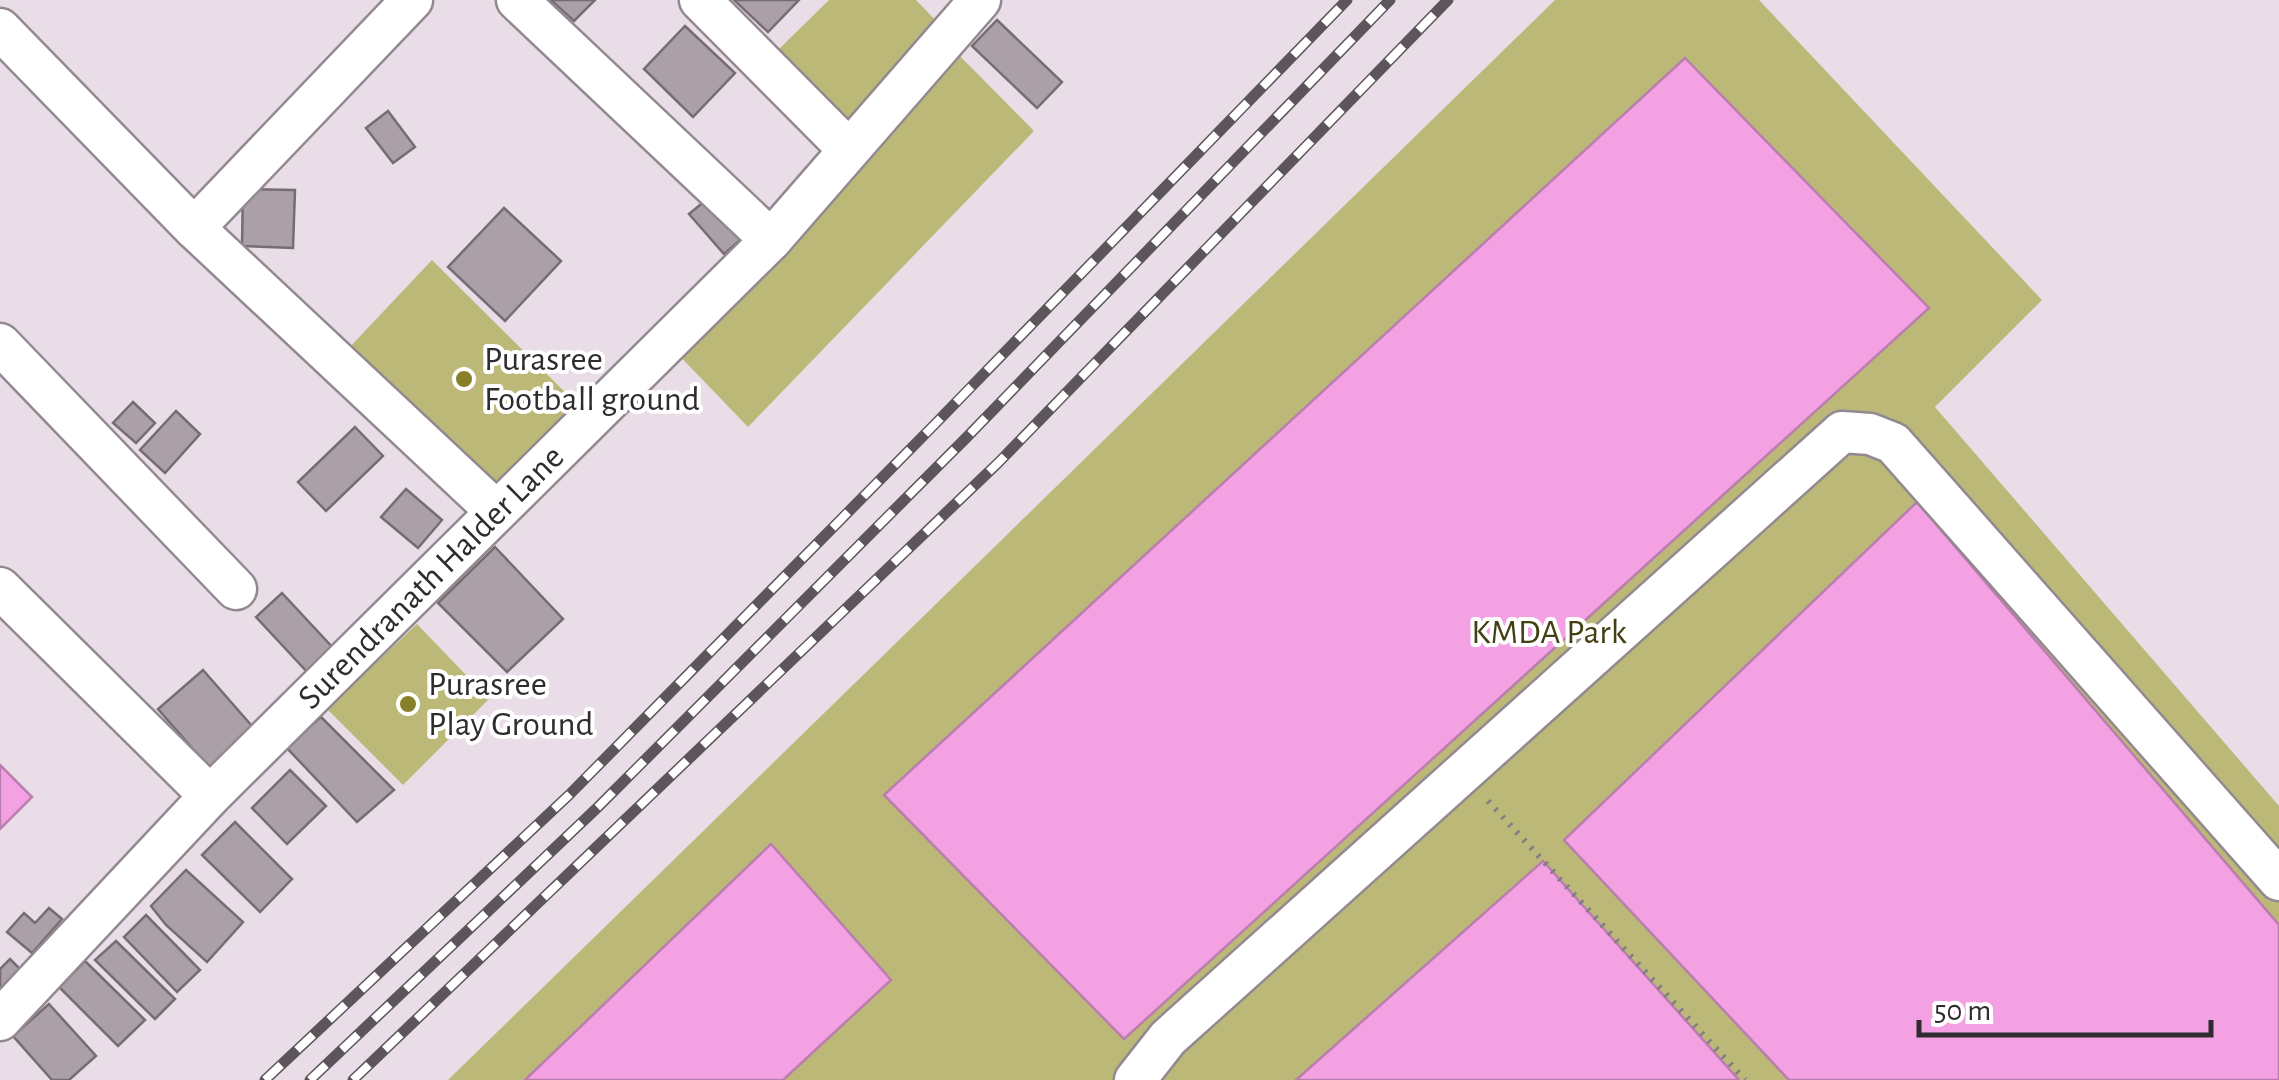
<svg xmlns="http://www.w3.org/2000/svg" width="2279" height="1080" viewBox="0 0 2279 1080" font-family="'Alegreya Sans',sans-serif">
  <rect width="100%" height="100%" fill="#e9dee7"/>
  <g fill="#bcb878">
    <polygon points="829,0 916,0 942,27 853,128 777,51"/>
    <polygon points="1555,0 1759,0 2042,300 1935,407 2279,806 2279,1080 448,1080"/>
    <polygon points="950,46 1034,131 748,427 671,347"/>
    <polygon points="432,260 581,408 495,495 347,350"/>
    <polygon points="417,624 489,699 403,785 327,709"/>
  </g>
  <g fill="#f4a1e4" stroke="#b97ead" stroke-width="2.5">
    <polygon points="1685,58 1929,308 1124,1039 884,795"/>
    <polygon points="1917,502 2279,925 2279,1080 1789,1080 1564,840"/>
    <polygon points="0,765 32,797 0,829"/>
    <polygon points="771,844 891,980 783,1080 525,1080"/>
    <polygon points="1543,861 1739,1080 1296,1080"/>
  </g>
  <g fill="#aba0a8" stroke="#766c74" stroke-width="2.5">
    <polygon points="551,0 595,0 574,21"/>
    <polygon points="734,0 799,0 768,32"/>
    <polygon points="997,20 1062,82 1037,108 972,46"/>
    <polygon points="685,26 735,73 693,117 644,69"/>
    <polygon points="388,111 415,147 393,163 366,128"/>
    <polygon points="243,189 295,190 293,248 242,246"/>
    <polygon points="711,196 745,236 724,254 689,214"/>
    <polygon points="504,208 561,261 505,321 448,267"/>
    <polygon points="133,402 155,423 136,443 113,423"/>
    <polygon points="176,411 200,434 165,473 140,450"/>
    <polygon points="355,427 383,456 326,511 298,482"/>
    <polygon points="406,489 442,520 418,548 381,517"/>
    <polygon points="495,547 563,619 507,672 438,603"/>
    <polygon points="282,593 334,649 309,674 256,617"/>
    <polygon points="203,670 258,733 213,772 158,709"/>
    <polygon points="321,717 394,790 357,822 286,747"/>
    <polygon points="290,770 326,806 287,844 252,808"/>
    <polygon points="235,822 292,879 260,912 202,855"/>
    <polygon points="186,870 243,922 207,962 166,925 151,906"/>
    <polygon points="49,908 62,919 32,953 7,932 24,913 35,923"/>
    <polygon points="146,915 200,970 177,992 124,937"/>
    <polygon points="116,941 175,999 155,1019 95,960"/>
    <polygon points="10,959 20,969 0,990 0,969"/>
    <polygon points="85,961 145,1020 118,1046 59,987"/>
    <polygon points="49,1004 96,1056 69,1080 52,1080 13,1036"/>
  </g>
  <g fill="none" stroke-linecap="round" stroke-linejoin="round">
    <defs>
      <g id="minor">
        <polyline points="517,0 771,240"/>
        <polyline points="700,0 849,150"/>
        <polyline points="0,29 194,228 495,510"/>
        <polyline points="194,228 412,0"/>
        <polyline points="0,344 236,589"/>
        <polyline points="0,588 210,796"/>
        <path id="s1" d="M 0,1020 L 210,796 L 771,240 L 980,0"/>
        <polyline points="1135,1080 1168,1038 1842,432 1870,434 1893,443 2279,880"/>
      </g>
    </defs>
    <use href="#minor" stroke="#938990" stroke-width="45"/>
    <polyline stroke="#847d83" stroke-width="6" stroke-dasharray="2.5 8" stroke-linecap="butt" points="1488,801 1745,1080"/>
    <use href="#minor" stroke="#fff" stroke-width="40"/>
    <defs>
      <g id="rail">
        <polyline points="265,1080 569,795 936,423 1347,0"/>
        <polyline points="310,1080 598,807 967,437 1390,0"/>
        <polyline points="353,1080 998,463 1448,0"/>
      </g>
    </defs>
    <use href="#rail" stroke="#5c565b" stroke-width="11"/>
    <use href="#rail" stroke="#fff" stroke-width="8" stroke-dasharray="22" stroke-linecap="butt"/>
  </g>
  <g fill="#878028" stroke="#fff" stroke-width="4">
    <circle cx="464" cy="379" r="10"/>
    <circle cx="408" cy="704" r="10"/>
  </g>
  <g text-anchor="middle" dominant-baseline="central" stroke-width="8" stroke-linejoin="round" paint-order="stroke">
    <g font-size="35" fill="#2f2b2e" stroke="#fff" text-anchor="start">
      <text x="484" y="359">Purasree<tspan x="484" dy="40">Football ground</tspan></text>
      <text x="428" y="684">Purasree<tspan x="428" dy="40">Play Ground</tspan></text>
    </g>
    <g font-size="35" fill="#2f2b2e" stroke="#fff">
      <text stroke="none"><textPath href="#s1" startOffset="618">Surendranath Halder Lane</textPath></text>
    </g>
    <g font-size="35" fill="#444014" stroke="#fff">
      <text x="1549" y="632">KMDA Park</text>
    </g>
  </g>
  <path d="M1919 1020v15h292v-15" fill="none" stroke="#2f2b2e" stroke-width="5"/>
  <text x="1934" y="1020" font-size="30" fill="#2f2b2e" stroke="#ffffff" stroke-width="8" paint-order="stroke">50 m</text>
</svg>
